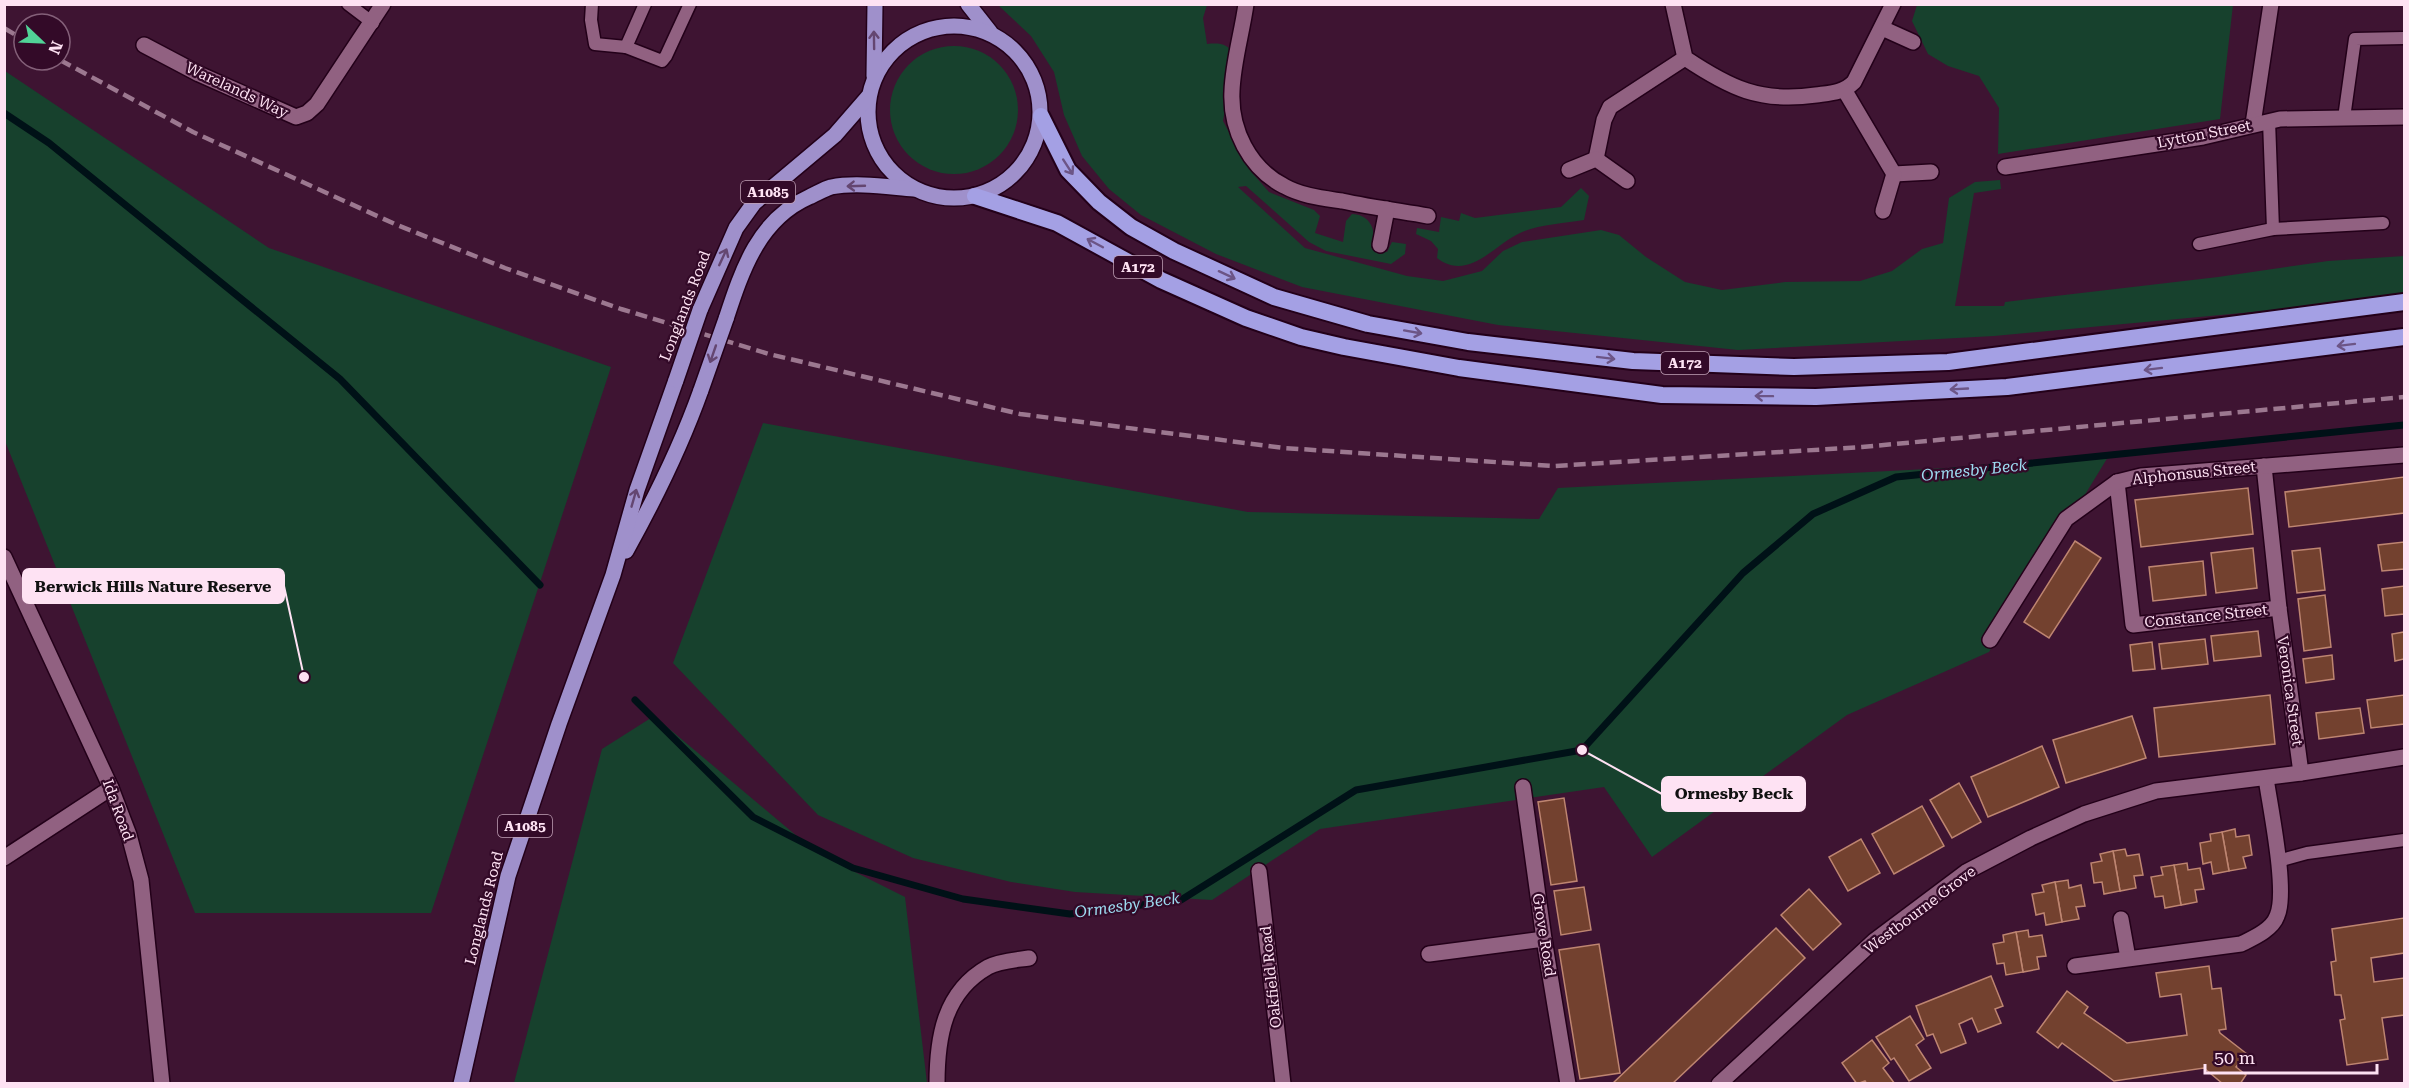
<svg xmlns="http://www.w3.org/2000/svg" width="2409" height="1088" viewBox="0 0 2409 1088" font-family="'Roboto Serif',serif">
  <rect width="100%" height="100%" fill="#3e1432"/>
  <g fill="#17412d">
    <path d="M 998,5 L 1207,5 L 1203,18 L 1207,44 C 1219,43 1229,43 1234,56 L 1223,121 L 1248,168 L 1269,192 L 1314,210 L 1320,216 L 1315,233 L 1343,242 L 1346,221 L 1352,214 C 1372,215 1377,232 1372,249 L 1387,252 L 1392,242 L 1406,244 L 1405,254 L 1391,264 L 1326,251 L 1309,242 L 1246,186 L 1238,187 L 1305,248 L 1407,276 L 1443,281 L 1482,271 L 1503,251 L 1522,242 L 1601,230 L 1619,235 L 1646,257 L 1685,282 L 1722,290 L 1785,282 L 1860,281 L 1892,271 L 1922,249 L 1943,243 L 1949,198 L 1975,182 L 2000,180 L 2001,189 L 1974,193 L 1955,306 L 2004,306 L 2005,302 L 2218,277 L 2328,261 L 2404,256 L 2404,298 L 1994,336 L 1738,350 L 1498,325 L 1302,287 L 1216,254 L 1141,215 L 1109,189 L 1082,156 L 1064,115 L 1054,72 L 1031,36 Z"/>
    <polygon points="1917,5 2233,5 2220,119 1998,154 1999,108 1979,76 1948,66 1928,54 1912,21"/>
    <circle cx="954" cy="110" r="64"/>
    <polygon points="5,71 269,248 611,367 431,913 195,913 5,441"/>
    <path d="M 1581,188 L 1589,196 L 1584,220 C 1566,223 1536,225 1520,233 C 1494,245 1468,282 1437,258 L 1438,249 L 1431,241 L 1416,234 L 1417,228 L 1439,232 L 1441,217 L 1459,221 L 1461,213 L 1475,218 L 1561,207 Z"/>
    <polygon points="763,423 1248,512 1539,519 1558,488 2005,465 2108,457 1989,652 1847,715 1652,857 1604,787 1320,829 1212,900 1075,892 1011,882 913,858 818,815 673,663"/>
    <polygon points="654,716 817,853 905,897 927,1083 514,1083 602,749"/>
  </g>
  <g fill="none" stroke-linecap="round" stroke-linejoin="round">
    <g stroke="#001117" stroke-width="7">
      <polyline points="4,113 49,143 340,379 540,585"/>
      <polyline points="635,700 753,817 853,868 963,899 1070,914 1181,900 1356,790 1582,750 1743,573 1813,514 1896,477 2404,425"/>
    </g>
  </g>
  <g fill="#73412f" stroke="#be8571" stroke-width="1.5">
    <polygon points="2404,477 2404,513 2289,527 2285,492"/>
    <polygon points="2248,488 2253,534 2141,547 2135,500"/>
    <polygon points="2075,541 2101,558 2049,638 2024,622"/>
    <polygon points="2404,542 2404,569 2382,571 2378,545"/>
    <polygon points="2253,548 2257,588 2216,593 2211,553"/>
    <polygon points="2320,548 2325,590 2297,593 2292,551"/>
    <polygon points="2203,561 2206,595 2153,601 2149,567"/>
    <polygon points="2404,586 2404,614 2385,616 2382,589"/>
    <polygon points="2325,595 2331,647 2304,651 2298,599"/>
    <polygon points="2258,631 2261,656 2214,661 2211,636"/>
    <polygon points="2404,632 2404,659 2395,661 2392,634"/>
    <polygon points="2205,639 2208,664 2162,669 2159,644"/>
    <polygon points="2152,642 2155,669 2133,671 2130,645"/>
    <polygon points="2332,655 2334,679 2306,683 2303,659"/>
    <polygon points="2270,695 2275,744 2159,757 2154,708"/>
    <polygon points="2404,695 2404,724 2371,728 2367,700"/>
    <polygon points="2360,708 2364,733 2319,739 2316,713"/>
    <polygon points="2132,716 2146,758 2066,783 2053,740"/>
    <polygon points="2042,746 2059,787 1988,817 1971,777"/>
    <polygon points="1959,783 1981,822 1952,838 1930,800"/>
    <polygon points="1564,798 1577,881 1551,885 1538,802"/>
    <polygon points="1922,806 1944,846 1894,874 1872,834"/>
    <polygon points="2235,829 2236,837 2249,835 2252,855 2243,857 2246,868 2229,871 2222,832"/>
    <polygon points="2222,832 2229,871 2213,874 2211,862 2203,864 2200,843 2211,841 2210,834"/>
    <polygon points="1861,839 1880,873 1848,891 1829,857"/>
    <polygon points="2125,849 2127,856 2139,854 2143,875 2134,876 2136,888 2120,891 2113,851"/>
    <polygon points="2113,851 2120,891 2104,894 2102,882 2094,883 2091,863 2102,861 2100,854"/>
    <polygon points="2187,863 2188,870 2200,868 2204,889 2195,890 2197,902 2181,905 2174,865"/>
    <polygon points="2174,865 2181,905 2165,908 2163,896 2155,897 2151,877 2163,875 2161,867"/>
    <polygon points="2068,880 2069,888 2081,885 2085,906 2076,907 2079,919 2062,922 2055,882"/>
    <polygon points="2055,882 2062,922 2046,925 2044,913 2036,915 2032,894 2044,892 2042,885"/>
    <polygon points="1584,887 1591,930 1561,935 1554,891"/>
    <polygon points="1809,889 1841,924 1813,950 1781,915"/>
    <polygon points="2404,918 2404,953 2371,958 2374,982 2404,978 2404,1015 2382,1018 2388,1059 2347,1065 2340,1020 2345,1019 2341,995 2335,995 2331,962 2336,961 2332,929"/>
    <polygon points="1776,928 1805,958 1672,1084 1612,1084"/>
    <polygon points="2028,930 2029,937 2042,935 2046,956 2037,957 2039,969 2023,972 2016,932"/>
    <polygon points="2016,932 2023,972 2006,975 2004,963 1997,964 1993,944 2004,942 2003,935"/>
    <polygon points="1599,944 1620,1073 1580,1079 1559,950"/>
    <polygon points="2209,966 2212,989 2221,988 2226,1029 2219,1030 2220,1033 2247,1054 2236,1067 2246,1075 2240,1084 2223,1084 2204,1068 2114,1081 2062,1043 2058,1048 2037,1032 2067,991 2088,1007 2084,1013 2127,1043 2187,1035 2181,994 2160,997 2156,973"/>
    <polygon points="1991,976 2003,1006 1995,1009 2001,1023 1978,1032 1972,1018 1959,1024 1966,1043 1941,1053 1933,1034 1927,1036 1916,1006"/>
    <polygon points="1910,1016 1924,1039 1916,1045 1931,1068 1909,1081 1894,1058 1891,1060 1876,1037"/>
    <polygon points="1872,1040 1889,1063 1883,1068 1895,1084 1867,1084 1865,1081 1857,1084 1842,1063"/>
  </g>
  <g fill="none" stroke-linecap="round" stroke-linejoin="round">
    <defs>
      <g id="service">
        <polyline points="348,4 373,23"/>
        <polyline points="592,4 591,20 595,44 626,47 662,61 666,56 690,4"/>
        <polyline points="626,47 645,4"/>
        <polyline points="2344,118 2355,39 2404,38"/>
        <polyline points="2269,121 2273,229"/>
        <polyline points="2199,244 2273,229 2383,223"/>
        <polyline points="2278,861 2307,853 2404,840"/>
      </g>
      <g id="minor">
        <path d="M 1246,4 C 1242,33 1233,62 1232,91 C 1230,129 1249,168 1284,186 C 1302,196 1322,198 1342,201 C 1370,207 1399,211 1428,216"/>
        <path d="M 1673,4 L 1685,58 C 1730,88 1760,103 1816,95 C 1831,93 1843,93 1854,82 L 1893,4"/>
        <polyline points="1882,28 1913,42"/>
        <polyline points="144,45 199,74 296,117 307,113 317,104 383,4"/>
        <polyline points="1845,91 1894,174 1931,172"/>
        <polyline points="2253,124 2271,4"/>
        <polyline points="1596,159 1604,120 1610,107 1685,58"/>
        <polyline points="2005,167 2203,137 2280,119 2404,117"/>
        <polyline points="1569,170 1596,159 1627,181"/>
        <polyline points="1883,211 1894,174"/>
        <polyline points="1380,245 1387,209"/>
        <polyline points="2264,466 2279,608 2301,773"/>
        <polyline points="2117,482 2133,625 2279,608"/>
        <polyline points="4,557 111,788 129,835 141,880 162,1084"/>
        <polyline points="1990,640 2066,519 2117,482 2141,476 2404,455"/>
        <polyline points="1523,787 1544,939 1568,1084"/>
        <polyline points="4,858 111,788"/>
        <polyline points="1259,871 1283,1084"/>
        <polyline points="2121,919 2128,958"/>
        <polyline points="1429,954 1544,939"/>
        <path d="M 2075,966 L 2241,944 C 2253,938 2272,930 2277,916 C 2288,892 2270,807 2266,778"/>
        <path d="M 937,1084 C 937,1037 944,992 988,967 C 999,961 1016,960 1029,958"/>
      </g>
      <polyline id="tertiary" points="1719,1084 1874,941 1966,872 2031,838 2084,814 2156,791 2301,773 2404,757"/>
      <g id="primary">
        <polyline points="968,4 990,32"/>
        <circle cx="954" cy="112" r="86"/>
        <polyline points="874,76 875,4"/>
        <polyline points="700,310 736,228 754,203 835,135 868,97"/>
        <path d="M 726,319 C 742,270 759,219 809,197 C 816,194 824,189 831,187 C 857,182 888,187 914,189"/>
        <path d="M 626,551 C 655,499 681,446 701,390"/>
        <polyline points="461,1084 508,876 559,724 613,575 637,490 676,380"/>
      </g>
      <g id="trunk">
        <polyline points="1041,116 1068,170 1099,202 1131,227 1174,251 1274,297 1368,324 1468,342 1633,361 1794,367 1948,362 2404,302"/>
        <polyline points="975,196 1057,223 1161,280 1246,318 1301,337 1344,347 1459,368 1662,395 1816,397 2007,387 2404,337"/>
      </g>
    </defs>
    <use href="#service" stroke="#230019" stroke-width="15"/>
    <use href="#minor" stroke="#230019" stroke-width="18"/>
    <use href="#tertiary" stroke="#230019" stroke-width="18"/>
    <use href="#primary" stroke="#230019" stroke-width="18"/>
    <use href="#trunk" stroke="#230019" stroke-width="20"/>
    <use href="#service" stroke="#916181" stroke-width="12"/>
    <use href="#minor" stroke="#916181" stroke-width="15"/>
    <use href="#tertiary" stroke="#916181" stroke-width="15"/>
    <use href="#primary" stroke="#9f90cb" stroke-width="15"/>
    <use href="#trunk" stroke="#a4a0e4" stroke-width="16"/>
    <g stroke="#9c7890" stroke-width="4.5" stroke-dasharray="12 6" stroke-linecap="butt">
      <polyline points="4,28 24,40"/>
      <polyline points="60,60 193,132 397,225 505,268 621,309 769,354 1020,414 1284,448 1554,466 1862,447 2404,397"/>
    </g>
    <defs>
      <g id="primary-bridge">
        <polyline points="676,380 700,310"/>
        <polyline points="701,390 726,319"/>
      </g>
    </defs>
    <use href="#primary-bridge" stroke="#230019" stroke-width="18" stroke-linecap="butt"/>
    <use href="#primary-bridge" stroke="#9f90cb" stroke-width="15"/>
  </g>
  <defs><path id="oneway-shaft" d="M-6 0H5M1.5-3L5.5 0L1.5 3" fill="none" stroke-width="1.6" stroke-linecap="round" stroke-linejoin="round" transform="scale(1.5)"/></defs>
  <g stroke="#644671">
    <use href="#oneway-shaft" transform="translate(874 40) rotate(-91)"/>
    <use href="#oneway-shaft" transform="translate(856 186) rotate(178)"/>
    <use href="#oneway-shaft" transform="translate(723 257) rotate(-65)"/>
    <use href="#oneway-shaft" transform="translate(713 354) rotate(109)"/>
    <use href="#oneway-shaft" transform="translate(634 498) rotate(-74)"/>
  </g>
  <g stroke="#6c5586">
    <use href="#oneway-shaft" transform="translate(1068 167) rotate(57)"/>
    <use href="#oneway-shaft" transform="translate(1095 243) rotate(-152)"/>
    <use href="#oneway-shaft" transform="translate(1227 275) rotate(25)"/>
    <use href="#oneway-shaft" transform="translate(1413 332) rotate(10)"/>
    <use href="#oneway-shaft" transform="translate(2346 345) rotate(173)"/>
    <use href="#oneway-shaft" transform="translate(1606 358) rotate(7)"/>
    <use href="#oneway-shaft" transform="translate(2153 369) rotate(173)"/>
    <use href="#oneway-shaft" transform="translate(1959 389) rotate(177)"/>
    <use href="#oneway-shaft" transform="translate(1764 396) rotate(-179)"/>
  </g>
  <g text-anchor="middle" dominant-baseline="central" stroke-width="4.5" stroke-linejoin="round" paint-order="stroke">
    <g fill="#330a28" stroke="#c1a1b6" stroke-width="1.5">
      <rect x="741" y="181" width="54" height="22" rx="4.5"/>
      <rect x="1114" y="256" width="48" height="22" rx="4.5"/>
      <rect x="1661" y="352" width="48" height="22" rx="4.5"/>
      <rect x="498" y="815" width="54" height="22" rx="4.5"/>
    </g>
    <g font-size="14" font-weight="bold" fill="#fee2f3">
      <text x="768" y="192">A1085</text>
      <text x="1138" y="267">A172</text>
      <text x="1685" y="363">A172</text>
      <text x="525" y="826">A1085</text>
    </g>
    <g font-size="15" fill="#fee2f3" stroke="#330a28">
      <text transform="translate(237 90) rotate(25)">Warelands Way</text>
      <text transform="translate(2204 134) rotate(-11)">Lytton Street</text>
      <text transform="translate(685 306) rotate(-69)">Longlands Road</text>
      <text transform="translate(2194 473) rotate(-6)">Alphonsus Street</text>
      <text transform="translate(2206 616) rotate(-6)">Constance Street</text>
      <text transform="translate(2290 691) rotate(82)">Veronica Street</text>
      <text transform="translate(118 810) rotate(70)">Ida Road</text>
      <text transform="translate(484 908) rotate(-76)">Longlands Road</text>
      <text transform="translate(1920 910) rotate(-37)">Westbourne Grove</text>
      <text transform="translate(1544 935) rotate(81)">Grove Road</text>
      <text transform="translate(1271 977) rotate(-96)">Oakfield Road</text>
    </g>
    <g font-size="16" font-style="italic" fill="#9ddcf1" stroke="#330a28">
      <text transform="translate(1974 470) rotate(-6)">Ormesby Beck</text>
      <text transform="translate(1127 905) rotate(-8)">Ormesby Beck</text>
    </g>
  </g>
  <path fill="none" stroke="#fee2f3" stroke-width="2" d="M304 677L284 586M1582 750L1662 794"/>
  <g fill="#fee2f3" stroke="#330a28" stroke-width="2">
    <circle cx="304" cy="677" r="6"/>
    <circle cx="1582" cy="750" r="6"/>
  </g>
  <g fill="#fee2f3" stroke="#fee2f3" stroke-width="2">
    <rect x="23" y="569" width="261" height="34" rx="6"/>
    <rect x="1662" y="777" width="143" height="34" rx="6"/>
  </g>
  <g font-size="16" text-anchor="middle" font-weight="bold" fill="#111">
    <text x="153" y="592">Berwick Hills Nature Reserve</text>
    <text x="1734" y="799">Ormesby Beck</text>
  </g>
  <rect width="2409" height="1088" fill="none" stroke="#fee2f3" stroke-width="12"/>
  <g transform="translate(42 42) rotate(113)"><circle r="28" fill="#330a28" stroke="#846079" stroke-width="1.5"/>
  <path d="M0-4.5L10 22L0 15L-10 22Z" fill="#51d397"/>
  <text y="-9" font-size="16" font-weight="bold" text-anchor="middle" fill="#fee2f3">N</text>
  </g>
  <path d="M2205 1064v9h172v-9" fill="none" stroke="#fee2f3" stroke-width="3"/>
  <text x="2214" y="1064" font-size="18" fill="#fee2f3" stroke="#330a28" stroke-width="4.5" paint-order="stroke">50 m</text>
</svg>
